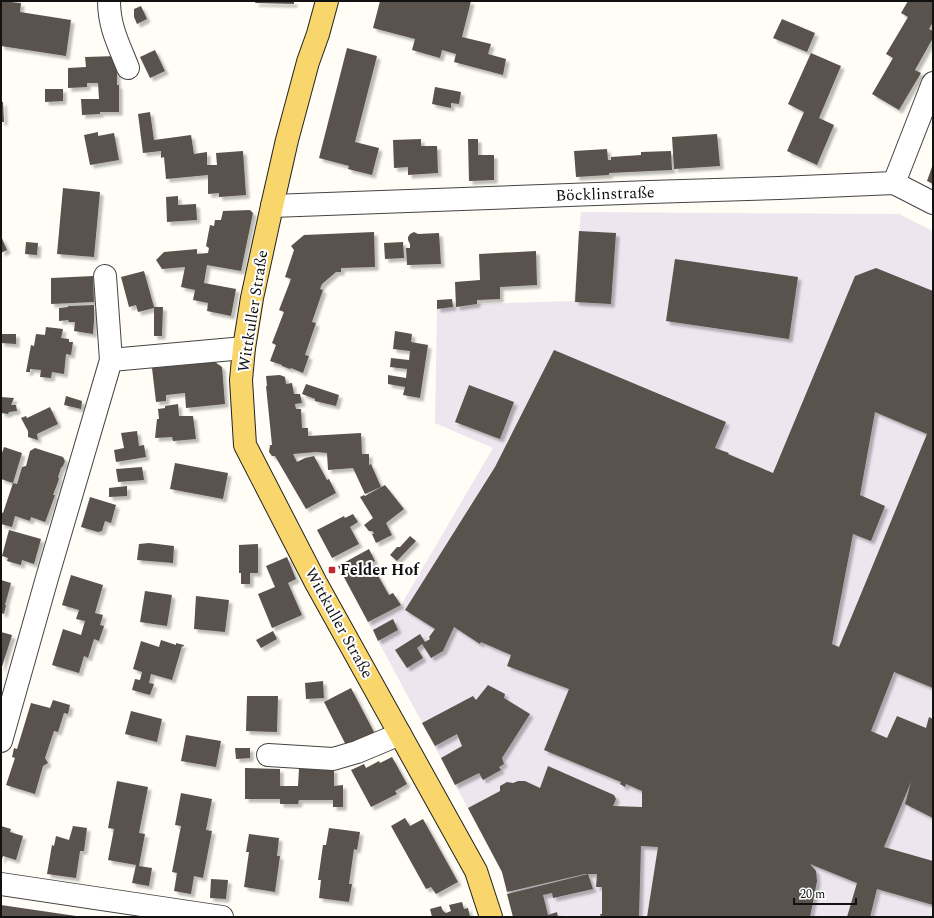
<svg xmlns="http://www.w3.org/2000/svg" width="934" height="918" viewBox="0 0 934 918" font-family="Spectral,serif">
  <defs>
    <filter id="shadow"><feDropShadow dx="3.5" dy="3.5" stdDeviation="1" flood-color="#0004"/></filter>
  </defs>
  <rect width="100%" height="100%" fill="#fffdf5"/>
  <polygon fill="#eee6ef" points="581,212 899,214 933,231 933,917 513,917 502,872 368,622 401,605 493,448 435,423 437,309 477,304 574,301"/>
  <g fill="#5a524d" fill-rule="evenodd" filter="url(#shadow)">
    <polygon points="1,1 21,3 20,12 71,20 66,56 1,46"/>
    <polygon points="256,1 294,1 294,4 255,3"/>
    <polygon points="380,1 471,1 462,37 491,44 488,54 506,59 503,75 454,62 456,54 442,50 440,58 412,50 415,39 373,28"/>
    <polygon points="908,1 933,1 933,22 929,29 933,31 933,38 915,70 921,73 899,110 872,94 893,58 886,54 908,17 901,13"/>
    <polygon points="141,6 147,19 137,24 134,17 134,9"/>
    <polygon points="782,19 815,33 807,52 773,38"/>
    <polygon points="347,48 377,56 355,142 379,148 372,175 348,169 349,166 319,158"/>
    <polygon points="155,50 165,71 150,78 140,57"/>
    <polygon points="811,53 841,66 819,118 834,125 817,165 787,151 804,112 788,104"/>
    <polygon points="117,56 117,85 119,85 119,112 100,112 100,114 82,115 81,99 99,99 98,83 87,83 87,87 68,88 68,68 86,67 85,57"/>
    <polygon points="435,87 461,92 459,104 451,103 451,108 432,104"/>
    <polygon points="45,89 63,89 63,101 45,102"/>
    <polygon points="1,102 3,102 4,122 1,122"/>
    <polygon points="150,112 154,140 191,135 194,154 207,152 207,165 217,165 216,153 243,151 246,195 219,197 219,193 208,194 208,175 166,179 164,157 161,158 161,151 143,153 138,114"/>
    <polygon points="98,132 98,136 114,133 119,160 90,165 84,135"/>
    <polygon points="717,134 720,166 674,169 672,137"/>
    <polygon points="421,139 421,146 437,146 438,173 408,175 408,167 394,168 393,140"/>
    <polygon points="468,139 478,139 478,155 494,155 494,180 469,181"/>
    <polygon points="607,149 608,160 611,160 611,157 641,155 641,152 671,151 672,170 609,173 609,175 576,177 574,151"/>
    <polygon points="933,164 933,184 927,181"/>
    <polygon points="63,188 100,192 94,257 57,254"/>
    <polygon points="178,196 178,205 196,204 197,220 167,222 166,197"/>
    <polygon points="250,210 253,213 241,271 207,265 204,283 236,289 231,316 207,311 208,303 193,300 195,290 181,287 185,267 162,269 156,260 164,252 197,249 197,254 208,253 209,248 206,246 210,225 214,226 215,220 221,220 223,211"/>
    <polygon points="579,231 616,233 611,304 575,302"/>
    <polygon points="374,232 375,267 341,268 341,272 336,272 322,284 320,289 323,290 312,322 316,323 305,355 309,356 303,373 291,368 290,369 282,366 282,365 270,361 276,345 272,343 284,312 279,310 291,279 285,277 294,250 291,246 304,235"/>
    <polygon points="414,232 418,234 439,233 441,264 407,265 406,248 410,248 410,244 408,240 408,237 410,234"/>
    <polygon points="1,236 7,250 1,253"/>
    <polygon points="26,242 38,243 37,255 25,254"/>
    <polygon points="403,242 404,258 385,259 384,243"/>
    <polygon points="536,251 537,285 500,287 500,299 477,300 477,304 456,307 455,282 480,280 479,254"/>
    <polygon points="675,259 798,277 789,339 666,321"/>
    <path d="M 876,268 L 933,291 L 933,688 L 894,672 L 871,731 L 887,738 L 897,716 L 926,728 L 929,717 L 933,719 L 933,818 L 905,804 L 911,782 L 884,847 L 933,861 L 933,905 L 877,889 L 870,917 L 847,917 L 857,883 L 810,864 L 816,871 L 817,881 L 810,917 L 647,917 L 658,847 L 641,846 L 639,917 L 601,917 L 600,914 L 602,914 L 602,887 L 596,887 L 597,874 L 585,874 L 507,892 L 502,872 L 468,808 L 500,791 L 500,786 L 507,782 L 513,783 L 518,781 L 525,781 L 540,788 L 548,766 L 614,795 L 616,799 L 613,806 L 642,807 L 642,791 L 626,784 L 625,787 L 620,784 L 621,782 L 544,750 L 569,689 L 507,666 L 511,655 L 481,642 L 480,644 L 454,627 L 443,651 L 431,658 L 422,644 L 417,648 L 423,658 L 407,668 L 395,650 L 420,634 L 425,642 L 430,639 L 429,637 L 435,629 L 405,610 L 495,467 L 554,350 L 726,422 L 715,448 L 729,453 L 728,454 L 773,473 L 855,276 ZM 875,412 L 927,434 L 839,647 L 832,644 L 853,534 L 871,541 L 885,506 L 860,495 Z"/>
    <polygon points="144,271 154,307 163,307 162,336 154,336 154,308 138,312 136,305 129,307 121,277"/>
    <polygon points="93,276 94,302 51,304 51,278"/>
    <polygon points="452,299 453,307 437,309 437,300"/>
    <polygon points="94,305 94,321 93,334 74,331 75,322 69,322 68,320 59,321 59,308 68,307 68,306"/>
    <polygon points="46,327 63,329 61,338 69,339 69,342 73,342 71,355 66,354 64,374 52,372 51,378 40,377 41,370 30,369 30,372 26,372 31,345 34,346 36,334 45,335"/>
    <polygon points="395,331 412,334 411,342 428,345 420,398 403,395 405,387 388,384 388,375 406,378 407,369 390,367 391,358 409,360 410,351 393,349"/>
    <polygon points="1,334 16,334 16,344 1,343"/>
    <polygon points="215,362 222,367 225,404 186,408 185,393 166,395 166,401 156,402 152,368"/>
    <polygon points="280,375 285,377 286,384 292,383 294,394 300,394 302,403 295,404 296,409 301,409 302,428 308,428 308,436 361,433 362,454 369,454 369,465 371,464 381,487 365,494 353,468 328,470 327,453 316,452 293,454 297,462 305,458 314,456 327,480 329,479 336,493 306,509 275,456 272,456 269,452 270,445 272,445 266,386 267,386 266,376"/>
    <polygon points="306,384 339,395 336,406 315,401 315,399 302,394"/>
    <polygon points="469,385 514,402 500,439 455,422"/>
    <polygon points="66,396 82,401 81,409 64,405"/>
    <polygon points="1,397 14,398 11,405 16,405 17,411 9,412 8,414 1,413"/>
    <polygon points="178,404 179,416 193,416 196,439 173,441 172,437 155,438 157,419 159,419 158,409 165,408 165,406"/>
    <polygon points="50,407 58,424 37,434 38,440 28,437 28,431 21,418 26,416 27,418"/>
    <polygon points="137,431 139,446 144,445 146,457 116,462 114,450 124,448 121,433"/>
    <polygon points="4,447 22,453 13,483 1,479 1,456"/>
    <polygon points="35,448 63,457 65,461 63,466 61,468 58,477 59,478 58,482 53,495 55,495 46,520 45,522 31,517 30,521 15,516 12,527 1,524 1,512 3,513 13,483 17,484 22,467 26,466 30,451"/>
    <polygon points="175,463 228,473 223,499 170,489"/>
    <polygon points="142,467 144,480 118,482 116,469"/>
    <polygon points="385,485 404,509 386,523 392,535 376,543 372,534 373,534 374,533 372,531 369,531 364,525 373,518 360,497 364,495 365,496"/>
    <polygon points="127,486 127,496 109,497 109,488"/>
    <polygon points="90,497 116,505 111,523 105,521 102,531 98,532 81,527"/>
    <polygon points="353,514 358,522 350,527 359,544 332,558 317,530 344,516 345,518"/>
    <polygon points="9,530 41,539 34,564 22,560 21,565 7,561 8,558 2,556"/>
    <polygon points="410,536 416,541 397,561 390,555 397,547 400,547"/>
    <polygon points="149,543 174,546 173,563 137,560 139,544"/>
    <polygon points="258,544 258,573 250,573 250,584 241,584 241,573 239,573 239,545"/>
    <polygon points="369,549 375,561 371,563 389,595 393,593 401,605 368,622 338,566"/>
    <polygon points="287,557 296,579 288,583 302,615 272,628 258,594 275,587 266,566"/>
    <polygon points="71,575 103,585 95,613 103,615 100,625 104,626 99,641 94,639 88,658 84,656 79,673 52,665 63,629 81,635 85,621 76,619 79,610 62,605"/>
    <polygon points="1,580 11,583 5,605 6,605 4,614 1,613"/>
    <polygon points="145,591 172,595 167,626 140,622"/>
    <polygon points="196,596 229,600 225,632 194,629"/>
    <polygon points="393,619 398,630 378,641 373,630"/>
    <polygon points="273,631 277,639 261,648 256,640"/>
    <polygon points="1,632 12,635 1,670"/>
    <polygon points="161,640 176,645 176,643 184,645 183,647 182,646 172,680 151,674 149,683 154,684 150,695 132,690 135,679 140,680 142,672 133,669 141,641 159,647"/>
    <polygon points="323,681 324,698 306,699 305,683"/>
    <polygon points="488,685 505,694 504,698 530,714 502,758 504,764 499,767 501,770 483,780 479,773 455,785 441,758 462,746 457,734 435,746 422,723 473,696 476,700"/>
    <polygon points="351,688 375,734 348,749 324,702"/>
    <polygon points="247,696 278,696 277,732 246,731"/>
    <polygon points="53,700 70,705 68,714 64,713 58,732 54,731 45,758 48,763 43,766 35,794 6,785 15,758 12,757 14,748 17,749 31,703 50,708"/>
    <polygon points="131,711 162,719 157,742 125,734"/>
    <polygon points="186,735 221,741 216,767 181,761"/>
    <polygon points="235,748 250,748 250,758 236,759"/>
    <polygon points="392,757 407,784 395,791 397,794 371,807 351,770 364,764 366,768 379,761 380,763"/>
    <polygon points="245,768 280,769 280,786 298,786 299,769 334,769 334,786 343,785 343,807 333,807 333,800 299,800 298,804 280,804 280,799 245,799"/>
    <polygon points="117,781 148,787 139,833 145,834 139,866 152,868 149,886 132,883 136,865 108,860 114,829 108,828"/>
    <polygon points="181,793 212,799 206,830 212,831 203,878 194,876 191,894 174,891 177,873 172,872 181,826 175,825"/>
    <polygon points="405,818 410,826 423,819 458,882 436,894 431,887 426,889 391,826"/>
    <polygon points="1,826 11,829 10,832 23,836 16,860 3,856 1,862"/>
    <polygon points="73,826 87,828 84,851 80,851 76,878 47,874 52,845 54,846 56,836 69,840"/>
    <polygon points="329,828 360,832 357,850 354,849 349,884 352,884 349,902 319,898 321,880 318,880 323,845 326,845"/>
    <polygon points="249,834 279,838 277,856 280,856 275,892 244,887 249,852 246,852"/>
    <polygon points="588,874 593,889 553,898 552,893 543,895 548,915 557,912 558,917 513,917 507,894"/>
    <polygon points="211,879 228,880 226,899 210,898"/>
    <polygon points="462,902 464,909 468,908 470,917 432,917 430,909 441,906 443,911 446,913 451,911 449,905"/>
    <polygon points="1,905 76,916 76,917 1,917"/>
  </g>
  <g fill="none" stroke-linecap="round" stroke-linejoin="round">
    <defs>
      <g id="minor">
        <path d="M 109,1 C 109,27 119,45 128,68"/>
        <polyline points="894,183 933,83"/>
        <polyline points="272,206 650,192 779,188 894,183 933,203"/>
        <polyline points="111,360 244,348"/>
        <polyline points="1,741 47,578 111,360 105,276"/>
        <polyline points="268,755 333,759 357,752 400,734"/>
        <polyline points="1,884 222,917"/>
      </g>
      <polyline id="major" points="327,1 318,34 308,62 287,140 272,206 252,298 244,348 241,380 245,445 316,583 476,871 491,917"/>
    </defs>
    <use href="#minor" stroke="#444" stroke-width="24"/>
    <use href="#major" stroke="#222" stroke-width="24"/>
    <use href="#minor" stroke="#fff" stroke-width="22"/>
    <use href="#major" stroke="#f9d66b" stroke-width="22"/>
  </g>
  <rect fill="#c4262e" stroke="#fff" stroke-width="1.5" x="328" y="566" width="8" height="8" rx="2"/>
  <g text-anchor="middle" dominant-baseline="central" stroke-width="4" stroke-linejoin="round" paint-order="stroke">
    <g font-size="16" fill="#111" stroke="#fff">
      <text transform="translate(605 194) rotate(-2)">Böcklinstraße</text>
      <text transform="translate(253 311) rotate(-81)">Wittkuller Straße</text>
      <text transform="translate(339 623) rotate(61)">Wittkuller Straße</text>
    </g>
    <g font-size="16" font-weight="bold" fill="#111" stroke="#fff" text-anchor="start">
      <text x="340" y="570">Felder Hof</text>
    </g>
  </g>
  <rect width="934" height="918" fill="none" stroke="#111111" stroke-width="4"/>
  <path d="M794 898v6h62v-6" fill="none" stroke="#111111" stroke-width="2"/>
  <text x="800" y="898" font-size="12" fill="#111111" stroke="#ffffff" stroke-width="3" paint-order="stroke">20 m</text>
</svg>
